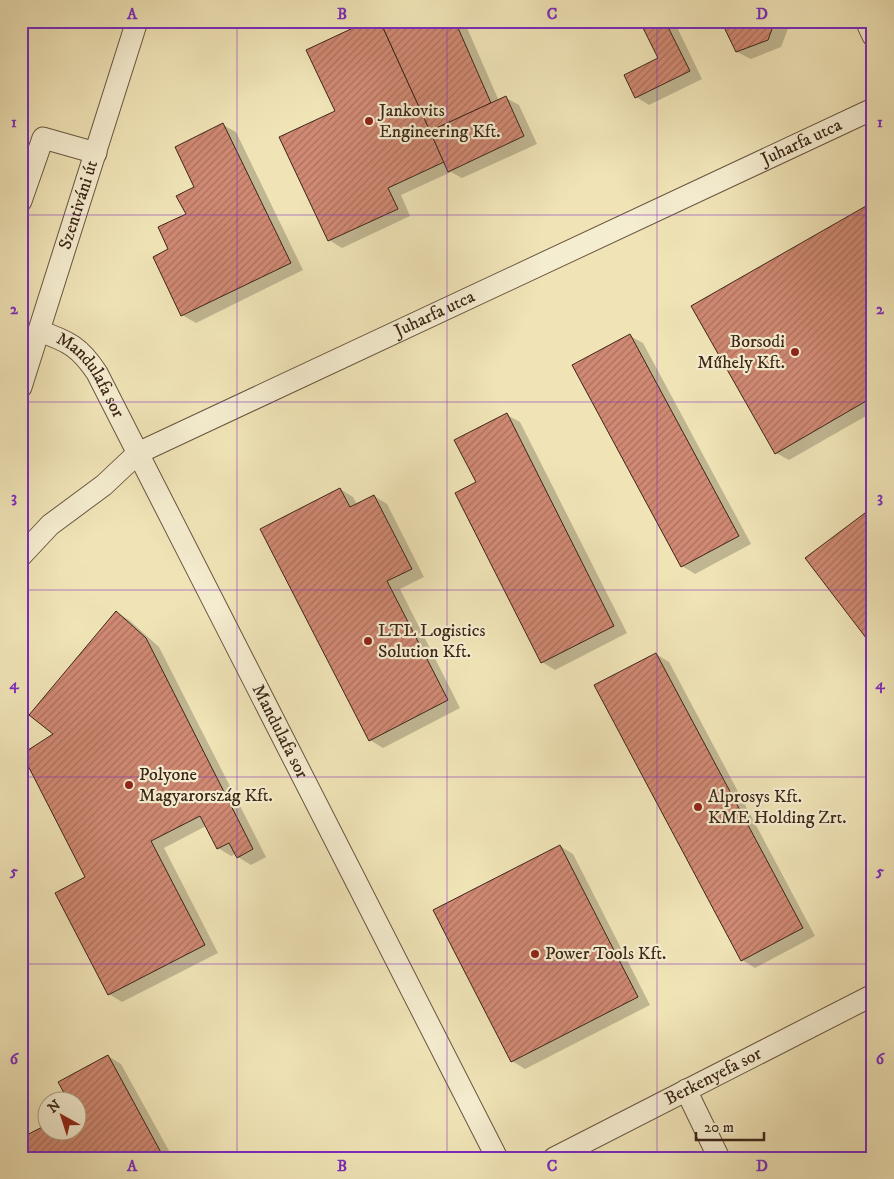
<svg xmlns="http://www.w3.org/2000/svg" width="894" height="1179" viewBox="0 0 894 1179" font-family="'IM FELL DW Pica',serif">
  <defs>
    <pattern id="building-hatch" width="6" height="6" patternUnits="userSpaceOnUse" patternTransform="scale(1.25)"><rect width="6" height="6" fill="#d08973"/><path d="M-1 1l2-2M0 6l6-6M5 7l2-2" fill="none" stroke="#aa705d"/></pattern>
  </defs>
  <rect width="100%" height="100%" fill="#f0e4b7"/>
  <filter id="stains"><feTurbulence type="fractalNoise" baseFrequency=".004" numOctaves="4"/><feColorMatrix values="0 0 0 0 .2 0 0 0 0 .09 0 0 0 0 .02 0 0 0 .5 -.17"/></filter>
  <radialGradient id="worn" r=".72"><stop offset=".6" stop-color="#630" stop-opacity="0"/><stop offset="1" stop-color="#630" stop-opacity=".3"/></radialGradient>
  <g fill="#0003">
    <polygon points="370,21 464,21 499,101 506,98 519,105 537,144 462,178 451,172 401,195 410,216 342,248 329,240 336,112"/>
    <polygon points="655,21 668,21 676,25 702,79 649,105 636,97 625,76 660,58"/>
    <polygon points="723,21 791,21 781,47 751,59 737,52"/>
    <polygon points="223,125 236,132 303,270 196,323 182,315 170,250 187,215 195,187"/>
    <polygon points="21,145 35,163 24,210 21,212"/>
    <polygon points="866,207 873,212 873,412 789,460 776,453"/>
    <polygon points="630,336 643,343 751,544 695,574 682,566"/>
    <polygon points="507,415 520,422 627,633 555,670 542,662 477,483"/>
    <polygon points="340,489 353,497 357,504 374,496 387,504 424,577 400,589 460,708 383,748 370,740"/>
    <polygon points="116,612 129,620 159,647 266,857 251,865 238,857 236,854 231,856 218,848 206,826 164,848 218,953 122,1002 109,994 87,878 55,734"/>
    <polygon points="656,654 669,662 815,936 755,968 742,960"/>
    <polygon points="560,846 573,854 650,1005 525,1069 512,1061"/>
    <polygon points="108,1056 121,1064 173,1158 21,1158 48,1132 78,1132 78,1102"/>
  </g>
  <g fill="url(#building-hatch)" stroke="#3c2618">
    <polygon points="368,21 380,21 444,162 388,188 398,209 328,241 279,137 335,111 306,50"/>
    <polygon points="380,21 455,21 491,103 430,131"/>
    <polygon points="653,21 665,21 690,71 635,98 624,75 658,58 642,26"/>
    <polygon points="721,21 775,21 768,40 736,52"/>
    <polygon points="506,96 524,136 448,172 430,131"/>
    <polygon points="223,123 291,263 181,316 153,257 168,249 158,227 186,214 176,196 194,187 175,147"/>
    <polygon points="866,206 873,218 873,397 775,454 691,306"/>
    <polygon points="630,334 739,536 681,567 572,365"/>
    <polygon points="507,413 614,626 541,663 455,493 476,482 454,440"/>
    <polygon points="340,488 350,507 374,495 412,569 387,581 448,700 369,741 260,529"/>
    <polygon points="873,507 873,647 805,558"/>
    <polygon points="116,611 146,638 253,849 237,858 229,843 217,849 200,816 151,841 205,945 108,995 55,893 85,877 22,754 53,734 29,715"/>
    <polygon points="656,653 803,928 741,961 594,685"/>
    <polygon points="560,845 638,997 511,1062 433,910"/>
    <polygon points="108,1055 164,1158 21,1158 21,1138 48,1124 48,1132 78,1132 78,1102 69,1102 58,1082"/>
    <polygon points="873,1147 873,1158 857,1158 856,1156"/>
  </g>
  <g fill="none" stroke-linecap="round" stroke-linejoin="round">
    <defs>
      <g id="minor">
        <polyline points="866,21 873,36"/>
        <polyline points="21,201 43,138 96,153"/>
        <path id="s1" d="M 39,331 C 68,341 80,347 97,373 L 497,1158"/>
        <path id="s2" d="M 21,387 L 137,21"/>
        <path id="s3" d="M 21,556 L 50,525 L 104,485 L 138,453 L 873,109"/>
        <polyline points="686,1090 719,1158"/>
        <path id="s4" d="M 554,1158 L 873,995"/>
      </g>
    </defs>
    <use href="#minor" stroke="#695640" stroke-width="23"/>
    <use href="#minor" stroke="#f5edd0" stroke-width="21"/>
  </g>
  <path fill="none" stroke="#7b2cbf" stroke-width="1" stroke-opacity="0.55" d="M 237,21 L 237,1158M 447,21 L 447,1158M 657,21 L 657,1158M 21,215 L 873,215M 21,402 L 873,402M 21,590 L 873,590M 21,777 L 873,777M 21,964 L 873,964"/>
  <g fill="#8f2418" stroke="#f5edd0" stroke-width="2">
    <circle cx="369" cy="121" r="5"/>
    <circle cx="795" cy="352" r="5"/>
    <circle cx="368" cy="641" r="5"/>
    <circle cx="129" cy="785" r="5"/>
    <circle cx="698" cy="807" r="5"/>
    <circle cx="535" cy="954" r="5"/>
  </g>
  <g text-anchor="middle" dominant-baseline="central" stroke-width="4.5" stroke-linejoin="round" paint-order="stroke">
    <g font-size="18" fill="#3c2618" stroke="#f5edd0" text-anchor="start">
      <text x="379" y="111">Jankovits<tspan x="379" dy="21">Engineering Kft.</tspan></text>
      <text x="785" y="342" text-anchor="end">Borsodi<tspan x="785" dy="21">Műhely Kft.</tspan></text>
      <text x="378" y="631">LTL Logistics<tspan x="378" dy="21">Solution Kft.</tspan></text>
      <text x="139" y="775">Polyone<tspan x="139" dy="21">Magyarország Kft.</tspan></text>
      <text x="708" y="797">Alprosys Kft.<tspan x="708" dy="21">KME Holding Zrt.</tspan></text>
      <text x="545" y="954">Power Tools Kft.</text>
    </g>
    <g font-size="18" fill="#3c2618" stroke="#f5edd0">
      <text stroke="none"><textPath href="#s3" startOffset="889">Juharfa utca</textPath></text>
      <text stroke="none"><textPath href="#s2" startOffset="191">Szentiváni út</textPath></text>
      <text stroke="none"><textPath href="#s3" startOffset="484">Juharfa utca</textPath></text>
      <text stroke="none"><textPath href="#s1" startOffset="71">Mandulafa sor</textPath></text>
      <text stroke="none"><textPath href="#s1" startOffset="476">Mandulafa sor</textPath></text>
      <text stroke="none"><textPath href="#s4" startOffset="179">Berkenyefa sor</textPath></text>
    </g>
  </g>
  <rect width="894" height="1179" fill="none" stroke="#f0e4b7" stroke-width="55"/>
  <g transform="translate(62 1116) rotate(321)"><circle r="24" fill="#f5edd0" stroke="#ab9d86"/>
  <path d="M0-4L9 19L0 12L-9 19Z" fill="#8f2418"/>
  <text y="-8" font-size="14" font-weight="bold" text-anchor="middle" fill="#3c2618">N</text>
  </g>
  <path d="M696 1132v8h68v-8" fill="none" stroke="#3c2618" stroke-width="2.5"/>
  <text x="704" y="1132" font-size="15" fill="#3c2618" stroke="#f5edd0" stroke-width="4" paint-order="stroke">20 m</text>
  <rect x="28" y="28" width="838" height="1124" fill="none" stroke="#7b2cbf" stroke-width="2"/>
  <g font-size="16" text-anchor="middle" font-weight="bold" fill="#7b2cbf">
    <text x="132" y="19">A</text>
    <text x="342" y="19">B</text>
    <text x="552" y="19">C</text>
    <text x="762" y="19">D</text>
    <text x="14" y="127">1</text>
    <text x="880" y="127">1</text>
    <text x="14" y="314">2</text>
    <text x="880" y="314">2</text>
    <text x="14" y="502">3</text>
    <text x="880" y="502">3</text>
    <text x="14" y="689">4</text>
    <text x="880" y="689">4</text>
    <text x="14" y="876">5</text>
    <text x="880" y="876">5</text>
    <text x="14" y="1064">6</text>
    <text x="880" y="1064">6</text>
    <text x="132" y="1171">A</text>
    <text x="342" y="1171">B</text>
    <text x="552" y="1171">C</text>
    <text x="762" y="1171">D</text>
  </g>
  <rect width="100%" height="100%" filter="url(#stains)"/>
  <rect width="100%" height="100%" fill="url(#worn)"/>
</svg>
